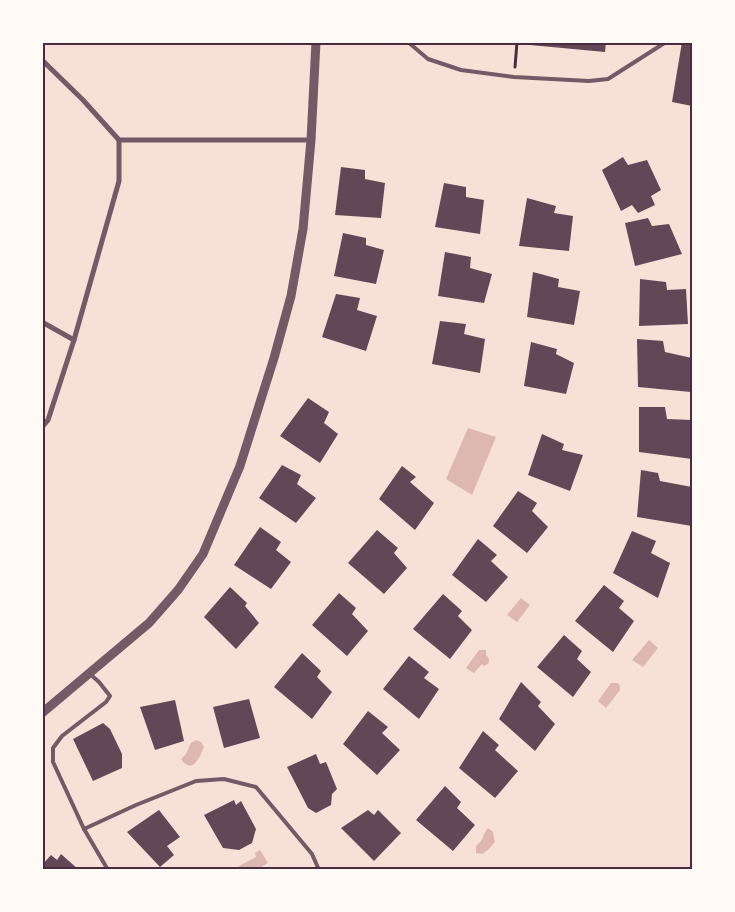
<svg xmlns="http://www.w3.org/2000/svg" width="735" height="912" viewBox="0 0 735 912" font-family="'Asap Condensed',sans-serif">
  <rect width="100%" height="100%" fill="#f7e1d7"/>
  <g fill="#dcb8b0">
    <polygon points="468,428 496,437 472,495 446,479"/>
    <polygon points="521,598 530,605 517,622 507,615"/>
    <polygon points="649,640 658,648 643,667 632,660"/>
    <path d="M 479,650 L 486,650 L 486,655 C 489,658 490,660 488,664 L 484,666 L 482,664 L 474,673 L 466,668 Z"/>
    <polygon points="611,683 618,683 620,686 620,690 606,708 598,701"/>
    <path d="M 196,740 L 201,742 L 204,747 C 199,759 192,775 181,759 L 186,754 L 191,743 Z"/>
    <path d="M 488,828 L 493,832 L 495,842 L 488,850 L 482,854 L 476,853 L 476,846 C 484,840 482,835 488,828 Z"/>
    <polygon points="260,850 268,863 258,869 241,869 239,866 256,857 255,853"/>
  </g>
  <g fill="#644757">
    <polygon points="531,42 606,42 605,52 530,45"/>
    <polygon points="682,42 692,44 692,106 672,102"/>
    <polygon points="623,157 628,165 647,160 661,190 651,196 655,205 638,213 632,205 621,211 602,170"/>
    <polygon points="341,167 365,170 365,179 385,183 381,218 335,215"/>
    <polygon points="444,183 466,187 466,197 484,200 480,234 435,227"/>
    <polygon points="527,198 556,206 554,213 573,216 569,251 519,246"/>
    <polygon points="648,218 652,226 669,224 682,254 635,266 625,223"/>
    <polygon points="343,233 366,238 366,245 384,250 376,284 334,276"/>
    <polygon points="445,252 471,257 470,268 492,274 484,303 438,296"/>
    <polygon points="533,272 559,279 558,287 580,291 574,325 527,317"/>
    <polygon points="640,279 666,282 667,290 686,289 688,324 639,326"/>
    <polygon points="336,294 360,298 357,310 377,316 366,351 322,337"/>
    <polygon points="440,321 466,324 464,334 485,339 480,373 432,364"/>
    <polygon points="637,339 663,341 665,352 692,358 691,392 638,387"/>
    <polygon points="531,342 557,349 556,354 574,363 566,394 524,386"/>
    <polygon points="308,398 329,412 324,423 338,434 320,463 280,436"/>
    <polygon points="639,407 665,407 667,419 692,420 692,459 639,452"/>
    <polygon points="542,434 564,444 562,450 583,455 570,491 528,475"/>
    <polygon points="282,465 301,475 297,484 316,498 296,523 259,498"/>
    <polygon points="402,466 416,477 410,482 434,503 415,530 379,499"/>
    <polygon points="641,470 658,473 660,481 692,487 692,526 637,517"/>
    <polygon points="518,491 537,503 532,511 548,527 527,553 493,526"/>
    <polygon points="260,527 281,542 276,550 291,562 271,589 234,565"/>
    <polygon points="377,530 398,548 394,553 407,568 384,594 348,563"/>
    <polygon points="632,531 656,541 651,553 670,563 658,598 613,573"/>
    <polygon points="478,539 497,555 491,561 508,577 486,602 452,575"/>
    <polygon points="604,585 624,601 619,608 634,621 613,652 575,621"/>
    <polygon points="230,587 247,603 245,606 259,623 236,649 204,617"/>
    <polygon points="339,593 356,608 352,614 368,631 347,656 312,625"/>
    <polygon points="443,594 462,611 458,616 472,630 450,659 413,629"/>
    <polygon points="564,635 582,651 577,659 591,672 573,697 537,667"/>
    <polygon points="302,653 321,671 317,677 332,692 312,719 274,687"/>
    <polygon points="409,656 429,672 424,678 439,689 419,719 383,689"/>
    <polygon points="521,682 541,702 538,706 555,724 535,751 499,719"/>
    <polygon points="249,699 260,738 224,748 213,707"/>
    <polygon points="175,700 184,741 155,750 140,707"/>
    <polygon points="368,711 388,727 382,733 400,750 377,775 343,744"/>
    <polygon points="103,723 110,729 122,754 122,768 93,781 73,739"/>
    <polygon points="483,731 499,745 495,750 518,771 495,798 459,768"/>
    <polygon points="316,754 320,764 326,762 337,789 332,794 331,805 316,813 308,808 287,767"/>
    <polygon points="445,786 461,802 457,808 475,825 453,851 416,820"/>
    <polygon points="234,800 236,805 241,801 256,829 252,843 239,850 223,848 204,815"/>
    <polygon points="159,810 180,837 167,846 174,855 160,867 127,832"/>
    <polygon points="368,810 374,815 378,810 401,833 374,861 341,828"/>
    <polygon points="61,854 79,870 42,870 42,865 51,855 57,860"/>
  </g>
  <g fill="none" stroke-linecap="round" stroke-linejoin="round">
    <polyline stroke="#4a2c40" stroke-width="3" points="515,67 517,42"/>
    <g stroke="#755966" stroke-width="4">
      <polyline points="408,42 428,59 461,70 514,77 589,81 608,79 666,42"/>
      <polyline points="90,674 99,682 110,696 106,702 62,736 53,748 53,762 84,829 108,870"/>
      <polyline points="84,829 136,805 196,781 224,779 256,787 312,854 319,870"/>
    </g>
    <g stroke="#755966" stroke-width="5">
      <polyline points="42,60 83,100 119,140 311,140"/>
      <polyline points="42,322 74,340"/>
      <polyline points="42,427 48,420 74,340 119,181 119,140"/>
    </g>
    <polyline stroke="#755966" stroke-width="9" points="42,713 149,623 178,590 203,554 240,466 274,358 291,296 303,229 311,140 316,42"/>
  </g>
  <rect width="735" height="912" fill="none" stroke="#fffaf5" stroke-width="88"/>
  <rect x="44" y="44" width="647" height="824" fill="none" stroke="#4a2c40" stroke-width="2"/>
</svg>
